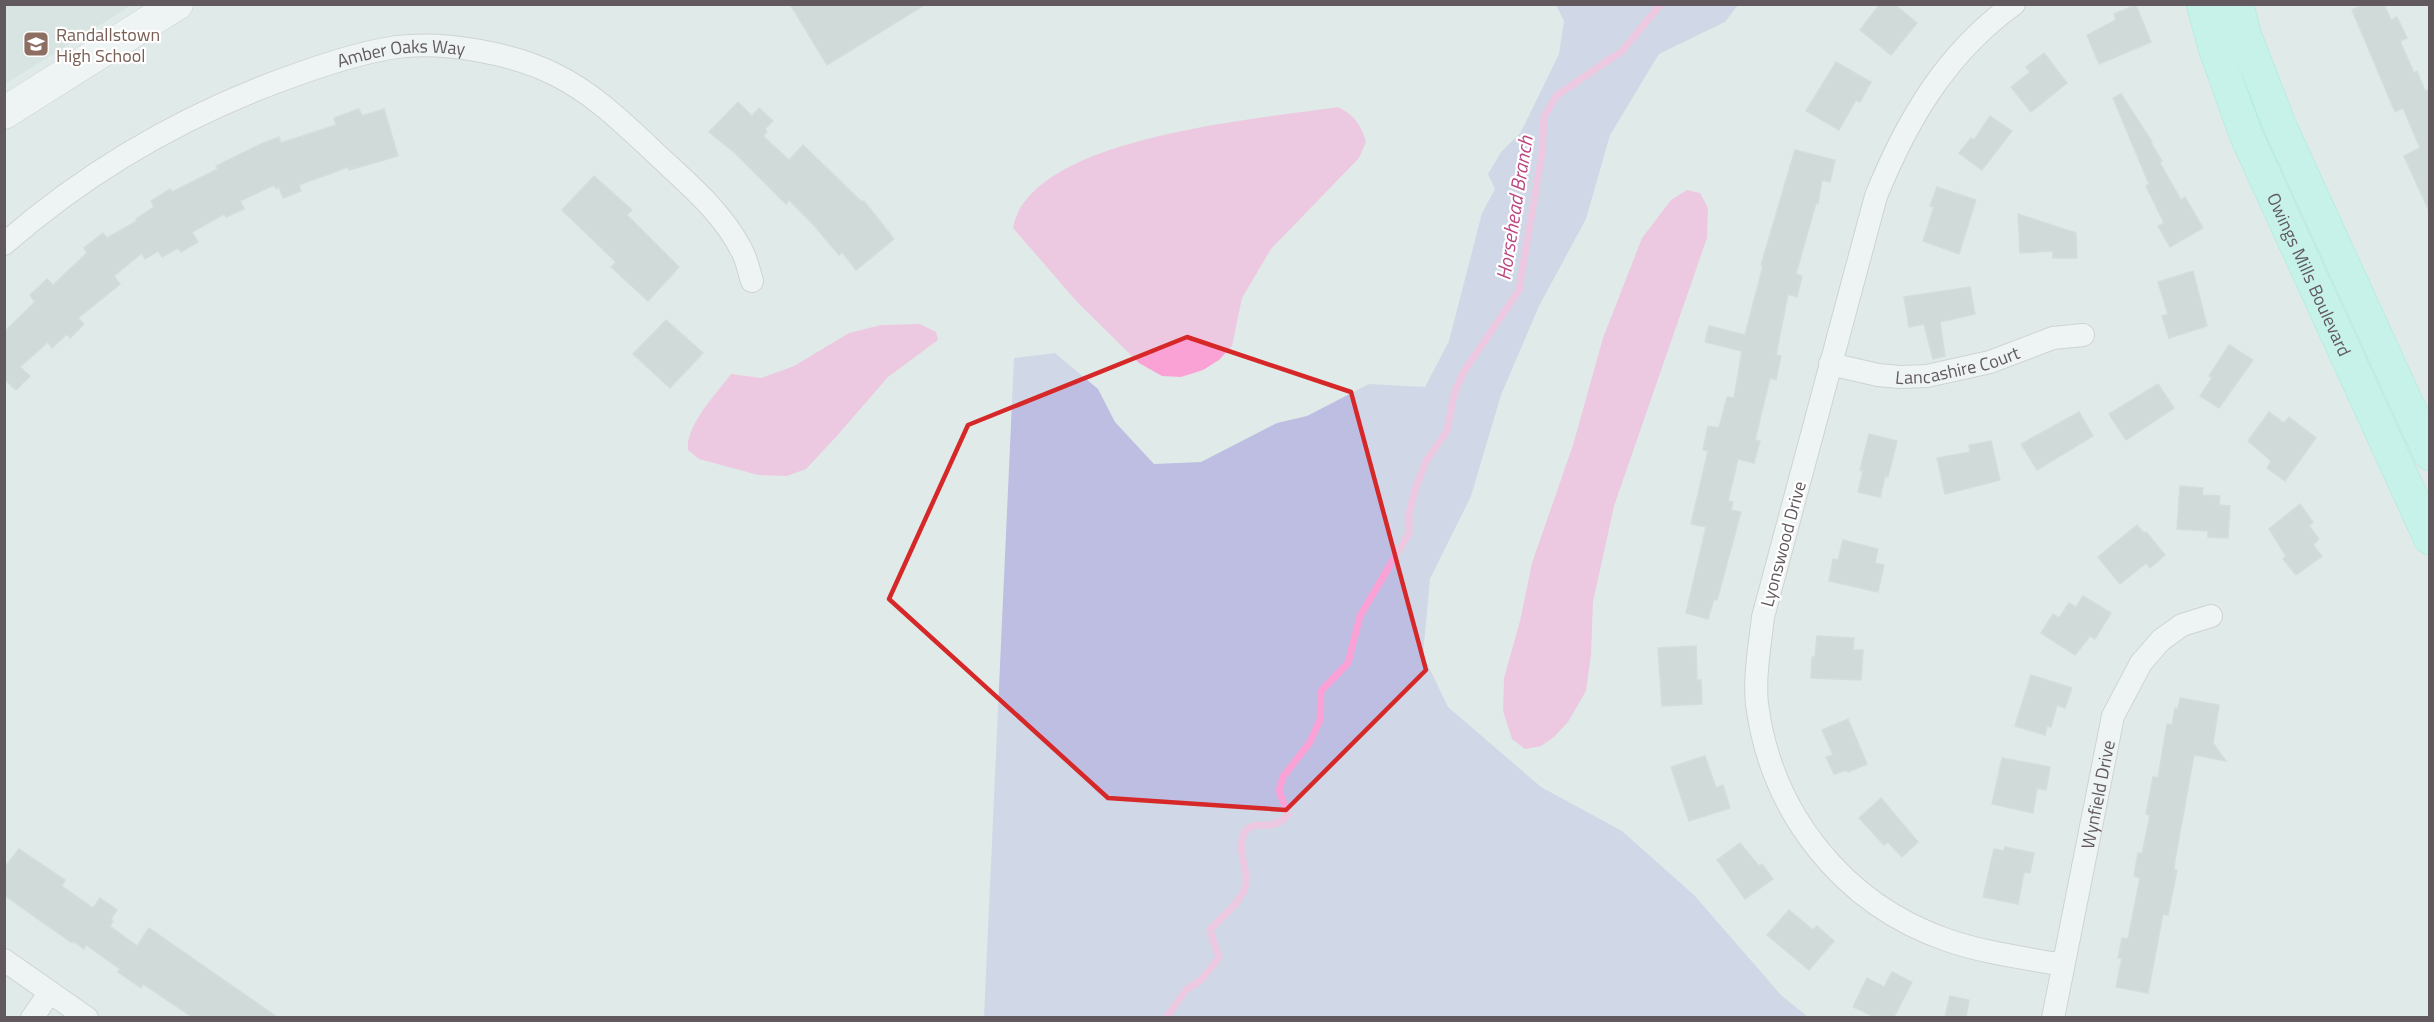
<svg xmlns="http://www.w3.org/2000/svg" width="2434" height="1022" viewBox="0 0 2434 1022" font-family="'Titillium Web',sans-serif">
  <rect width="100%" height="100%" fill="#e0ebe9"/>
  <polygon fill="#cfdbd8" points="5,4 132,4 132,5 5,84"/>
  <polygon fill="#bdbee2" points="1556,5 1738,5 1725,22 1659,54 1610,135 1586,219 1539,306 1501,395 1471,496 1430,579 1423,655 1448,707 1541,787 1622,831 1694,895 1782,996 1808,1017 984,1017 1014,358 1055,353 1098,389 1115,422 1154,464 1201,462 1277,423 1307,416 1369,384 1425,387 1449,341 1482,213 1495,189 1488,174 1501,152 1521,132 1559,54 1564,21"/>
  <g fill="#faa1d5">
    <path d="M 1338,107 C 1354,115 1361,124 1366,142 L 1359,158 L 1271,249 L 1242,298 L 1232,346 L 1219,360 L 1203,370 L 1181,377 L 1162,376 L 1139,363 L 1078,303 L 1013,228 C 1029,136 1262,119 1338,107 Z"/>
    <polygon points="1687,190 1700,193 1708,208 1707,238 1614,506 1593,602 1591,655 1586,691 1568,722 1554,737 1541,746 1525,749 1512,739 1503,711 1504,678 1520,621 1532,563 1573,445 1603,338 1642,238 1671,200"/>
    <path d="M 920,324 L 936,332 L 938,340 L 888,377 L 836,437 L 806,469 L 787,476 L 758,475 L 699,459 L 688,450 C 685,426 717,393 731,374 L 761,378 L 794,366 L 849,333 L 881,325 Z"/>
  </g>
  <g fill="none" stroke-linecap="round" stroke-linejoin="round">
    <path stroke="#faa1d5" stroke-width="7" d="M 1166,1018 L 1186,990 L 1201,980 L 1219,958 L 1210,930 C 1221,917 1245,900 1246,882 C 1247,865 1236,849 1245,832 C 1253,817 1273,835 1288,814 L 1279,791 L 1283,777 L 1310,742 L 1320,720 L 1321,691 L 1348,663 L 1360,616 L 1409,533 L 1409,513 L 1416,487 L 1426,461 L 1447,431 L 1454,394 L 1463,373 L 1519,290 L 1542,153 L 1544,117 L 1556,96 L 1622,51 L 1661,4"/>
  </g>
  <g fill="#bdc6c3" stroke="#bfd0ca" stroke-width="1.5">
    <polygon points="790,4 926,4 827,65"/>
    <polygon points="1880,4 1894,4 1917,23 1891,55 1860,30"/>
    <polygon points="2365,4 2384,4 2391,20 2397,17 2407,38 2400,41 2414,73 2417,71 2425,91 2430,89 2430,213 2404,156 2420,148 2403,108 2395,112 2352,10"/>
    <polygon points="2136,5 2151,42 2099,64 2087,35 2116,20 2114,14"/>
    <polygon points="2044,53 2067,83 2031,112 2011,87 2030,72 2026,67"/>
    <polygon points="1836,62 1871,82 1860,102 1856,100 1839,130 1806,111"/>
    <polygon points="2121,94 2152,142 2151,143 2162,161 2160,163 2181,200 2185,197 2203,228 2170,247 2158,226 2164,223 2146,186 2149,184 2113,98"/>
    <polygon points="738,102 752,116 759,108 773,121 765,129 767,132 763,136 789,160 803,145 862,202 864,201 894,239 856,270 842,252 839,255 812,223 789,200 786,204 735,153 709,132"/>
    <polygon points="359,109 362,116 384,109 398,156 349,170 348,167 299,185 301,191 283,198 279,187 276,189 274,185 240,201 244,209 226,217 224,214 192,232 198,242 181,252 178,248 162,257 158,251 145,259 142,253 114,276 120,284 78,318 84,324 70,338 67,334 52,348 48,342 20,367 30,376 16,390 6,381 4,382 4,332 35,302 30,295 47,279 53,285 87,253 84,248 103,233 107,238 137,221 136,219 154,207 151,201 170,189 172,192 218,169 216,166 261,144 279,137 281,143 336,125 334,118"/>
    <polygon points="1990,116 2012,131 1982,170 1959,153 1971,138 1974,140"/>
    <polygon points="1795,150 1835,160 1830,182 1822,180 1818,204 1816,203 1796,274 1802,276 1797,297 1788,294 1776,355 1781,356 1776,380 1770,378 1755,440 1760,441 1754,463 1738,459 1728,501 1733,502 1731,510 1741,512 1717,600 1714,599 1708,619 1686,613 1706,527 1691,524 1708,451 1703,450 1708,426 1719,428 1727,397 1734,398 1742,351 1705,342 1709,326 1745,335 1763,266 1761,265"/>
    <polygon points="594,176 632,210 627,215 679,267 648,301 611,267 616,262 562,210"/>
    <polygon points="1937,187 1976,200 1959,254 1923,241 1934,207 1930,206"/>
    <polygon points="2018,214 2076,233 2077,258 2053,258 2053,251 2020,253"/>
    <polygon points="2193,271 2207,326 2169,338 2162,316 2168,314 2158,282"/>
    <polygon points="1970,287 1975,314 1940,322 1945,356 1933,359 1924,324 1909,327 1904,297"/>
    <polygon points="666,320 703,353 670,388 633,354"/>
    <polygon points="2229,345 2253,360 2219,408 2200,396 2212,378 2209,376"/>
    <polygon points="2158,384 2174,408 2126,440 2109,414"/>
    <polygon points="2079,412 2093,436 2037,470 2021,444"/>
    <polygon points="2269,412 2284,423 2289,417 2316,438 2285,481 2267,468 2271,461 2248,441"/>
    <polygon points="1869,434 1897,441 1888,477 1885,476 1880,497 1858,492 1863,471 1860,470"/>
    <polygon points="1991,441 2000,480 1945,494 1937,458 1970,452 1969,445"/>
    <polygon points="2180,486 2203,488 2202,495 2220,496 2219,505 2230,506 2228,538 2208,537 2208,531 2177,529"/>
    <polygon points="2300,504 2313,522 2309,526 2319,539 2313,545 2322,556 2296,575 2283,559 2286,556 2269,529"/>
    <polygon points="2137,525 2144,533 2146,532 2165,555 2150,568 2146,563 2120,584 2098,557"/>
    <polygon points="1843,540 1878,549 1875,563 1884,565 1878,592 1829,581 1833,559 1838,560"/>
    <polygon points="2083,596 2111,613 2095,639 2090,636 2075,655 2041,633 2053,614 2059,618 2069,603 2076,607"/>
    <polygon points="1817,636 1854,638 1853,650 1863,650 1861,680 1811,678 1812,657 1815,657"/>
    <polygon points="1696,646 1697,680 1701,680 1702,704 1662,706 1658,648"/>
    <polygon points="2031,675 2072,688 2065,708 2057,705 2051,727 2047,726 2045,735 2015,726"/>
    <polygon points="2180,698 2219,705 2213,743 2226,761 2194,755 2175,860 2174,870 2177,870 2168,915 2163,914 2148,993 2116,987 2122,958 2118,958 2122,938 2128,939 2140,878 2134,876 2138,853 2142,854 2150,815 2146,814 2153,777 2158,778 2167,724 2172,725 2175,708 2178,709"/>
    <polygon points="1848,719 1867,764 1848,772 1847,770 1834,774 1826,757 1833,755 1822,730"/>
    <polygon points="1705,756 1716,788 1723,785 1730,808 1689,821 1671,767"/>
    <polygon points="2002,758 2050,767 2046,790 2037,788 2033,813 1992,804"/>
    <polygon points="1881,798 1918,842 1902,857 1888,842 1884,845 1859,818"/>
    <polygon points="1740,843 1759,866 1762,864 1773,879 1745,899 1717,860"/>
    <polygon points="2005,847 2034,853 2030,873 2024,872 2018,904 1983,897 1994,849 2004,851"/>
    <polygon points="19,849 65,880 62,886 93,908 100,898 117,910 111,919 113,921 110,926 137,946 149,928 277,1017 192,1017 143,984 141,988 118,972 120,969 86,945 84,949 73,941 72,943 4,895 4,868"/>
    <polygon points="1789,910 1813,930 1817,926 1834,941 1809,970 1767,935"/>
    <polygon points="1892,972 1912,982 1894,1017 1875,1017 1853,1007 1867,978 1884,987"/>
    <polygon points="1950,996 1969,1000 1966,1017 1945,1017"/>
  </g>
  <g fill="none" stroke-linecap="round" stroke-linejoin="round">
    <defs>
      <g id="street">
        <path d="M 2014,4 C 1946,53 1907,120 1876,196 L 1763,617 C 1760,645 1754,676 1757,704 C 1771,813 1843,904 1947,940 C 1984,953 2025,958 2063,965"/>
        <path id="s1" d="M 4,244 C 91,168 191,111 301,73 C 332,62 363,52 397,47 C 444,41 513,53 556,75 C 592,93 620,120 649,147 C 682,179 721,209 742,251 C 747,260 749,272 752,281"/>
        <path id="s2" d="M 1830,364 L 1878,375 L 1900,377 L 1927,376 L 1990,362 L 2053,338 L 2083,335"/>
        <polyline points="4,960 87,1018"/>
        <polyline points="32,1018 50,992"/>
        <path id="s3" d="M 2053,1018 L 2113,716 L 2141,663 L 2161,640 L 2182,625 L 2211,616"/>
      </g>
      <polyline id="secondary" points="4,113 177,4"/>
      <g id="primary">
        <path id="s4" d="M 2203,4 L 2215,48 L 2246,135 L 2430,538"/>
        <polyline points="2237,4 2245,36 2279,124 2430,454"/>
      </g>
    </defs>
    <use href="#street" stroke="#bbb3b6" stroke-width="24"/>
    <use href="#secondary" stroke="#bbb2b5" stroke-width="33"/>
    <use href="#primary" stroke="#5beac0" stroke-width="34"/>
    <use href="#street" stroke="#fff" stroke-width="22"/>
    <use href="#secondary" stroke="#fff" stroke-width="32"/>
    <use href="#primary" stroke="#a6fbec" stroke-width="33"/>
  </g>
  <path d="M0 0H2434V1022H0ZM 1187,337 L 1351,392 L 1426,670 L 1286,810 L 1108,798 L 889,599 L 968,425 Z" fill="#e0ebe9" fill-opacity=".55" fill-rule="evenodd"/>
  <path fill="none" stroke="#d62828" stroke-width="4.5" stroke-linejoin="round" d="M 1187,337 L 1351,392 L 1426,670 L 1286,810 L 1108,798 L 889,599 L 968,425 Z"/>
  <defs>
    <symbol id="school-square" viewBox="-11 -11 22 22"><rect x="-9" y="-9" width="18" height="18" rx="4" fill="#8d6e63" stroke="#fff"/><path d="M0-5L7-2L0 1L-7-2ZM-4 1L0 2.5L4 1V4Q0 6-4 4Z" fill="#fff"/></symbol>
  </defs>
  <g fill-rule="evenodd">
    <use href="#school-square" x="21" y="29" width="30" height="30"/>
  </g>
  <g text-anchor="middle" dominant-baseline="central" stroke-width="4.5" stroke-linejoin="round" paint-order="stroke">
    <g font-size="18" fill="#785e54" stroke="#fff" text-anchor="start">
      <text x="56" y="34">Randallstown<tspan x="56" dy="21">High School</tspan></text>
    </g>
    <g font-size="18" fill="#61595d" stroke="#fff">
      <text stroke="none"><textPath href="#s1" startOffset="448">Amber Oaks Way</textPath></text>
      <text stroke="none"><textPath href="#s4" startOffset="291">Owings Mills Boulevard</textPath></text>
      <text stroke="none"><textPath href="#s2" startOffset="130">Lancashire Court</textPath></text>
      <text transform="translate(1783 544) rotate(-75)">Lyonswood Drive</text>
      <text stroke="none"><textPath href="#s3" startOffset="228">Wynfield Drive</textPath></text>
    </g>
    <g font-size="20" font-style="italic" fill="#bc4681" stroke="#fff">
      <text transform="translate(1514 208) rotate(-81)">Horsehead Branch</text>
    </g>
  </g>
  <rect width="2434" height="1022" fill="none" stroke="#61595d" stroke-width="12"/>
</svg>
